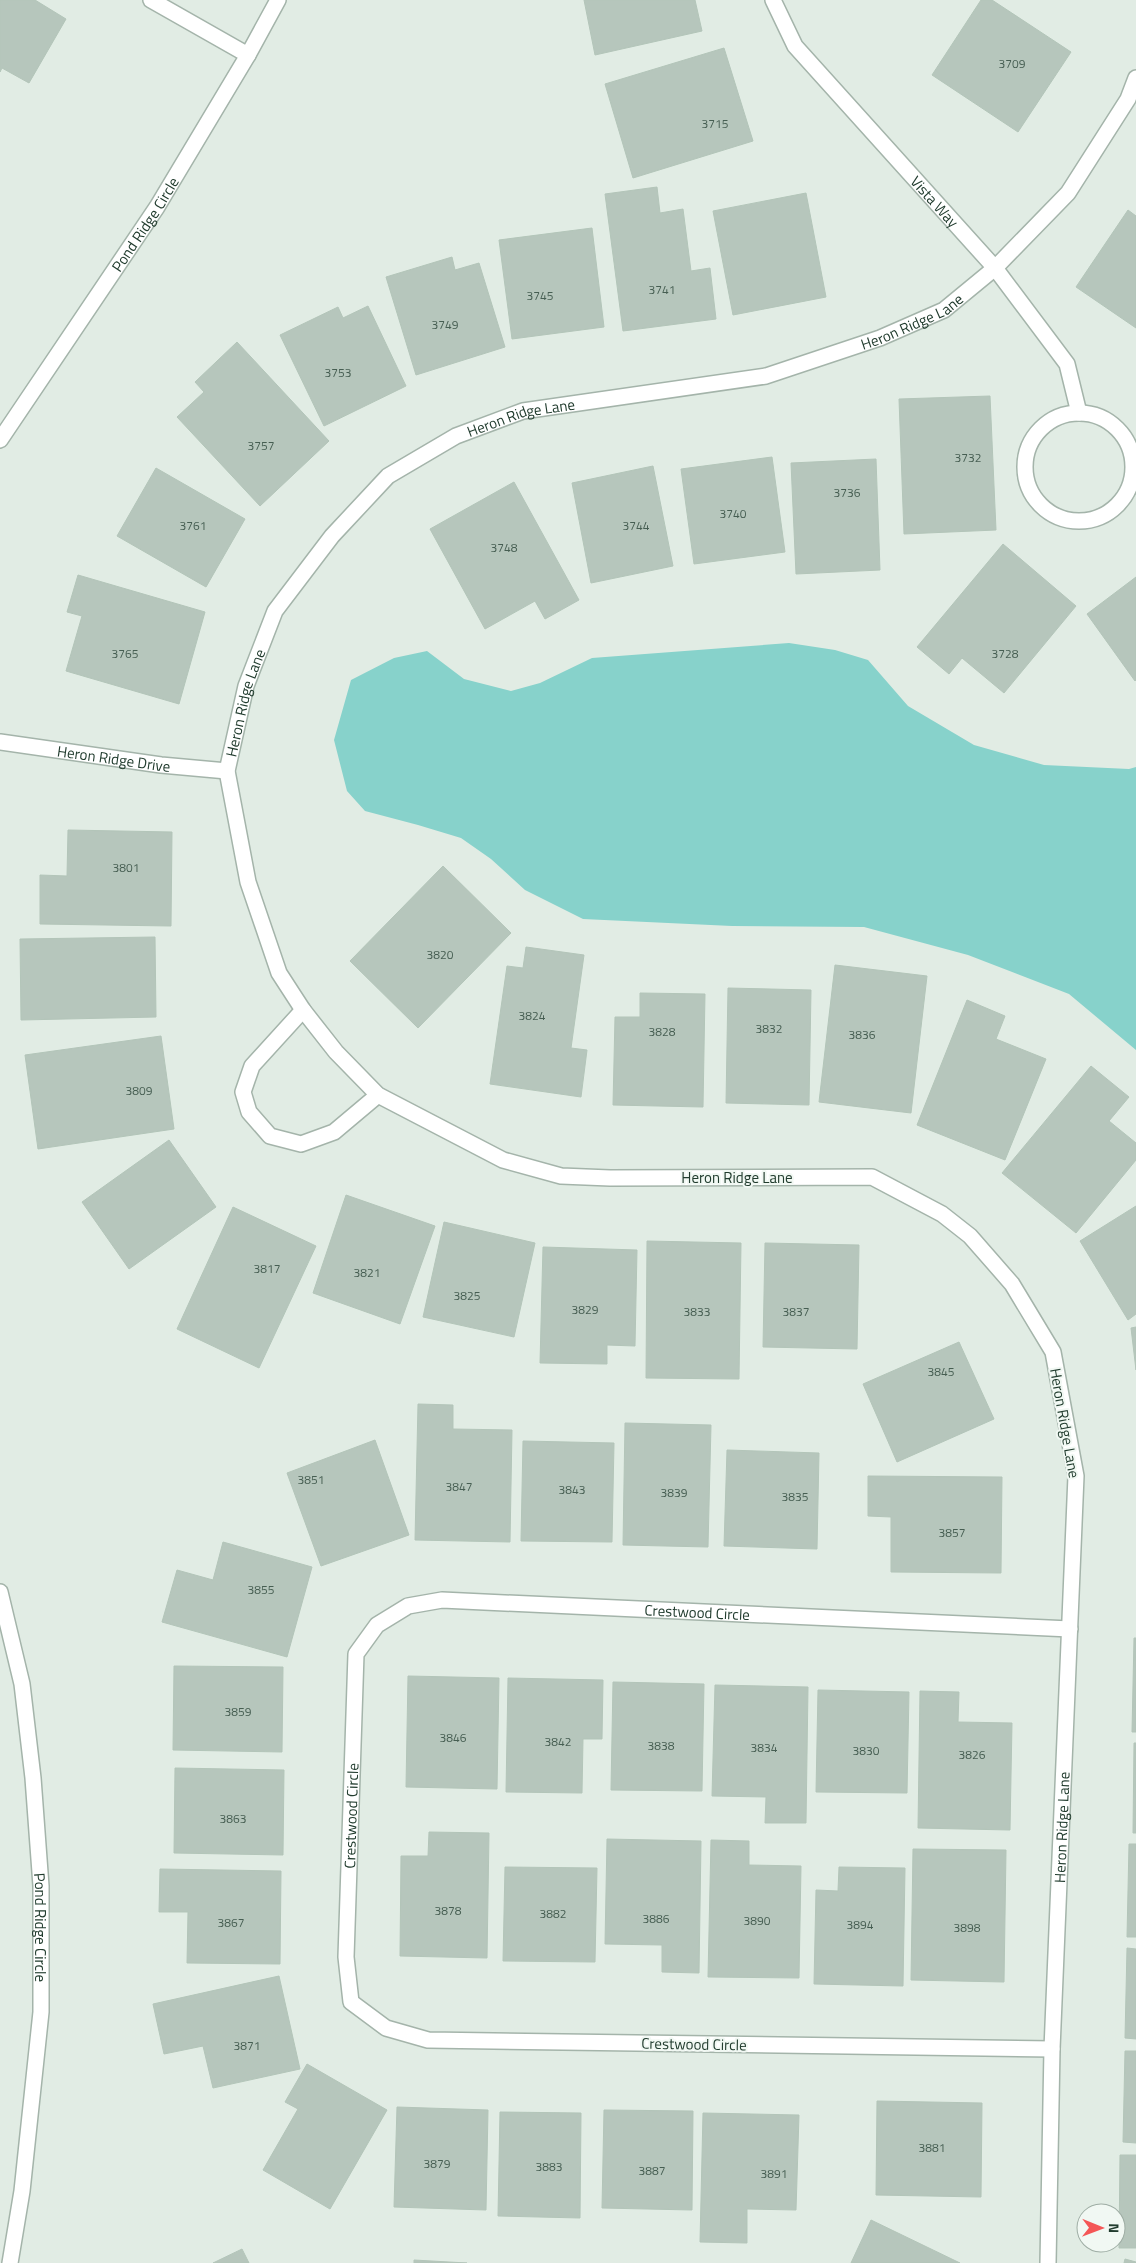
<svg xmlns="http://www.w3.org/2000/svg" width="1136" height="2263" viewBox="0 0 1136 2263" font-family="'Titillium Web',sans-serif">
  <rect width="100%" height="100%" fill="#e1ece4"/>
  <polygon fill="#87d2cb" points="789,643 835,650 868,660 908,706 974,745 1044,765 1129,769 1136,767 1136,1050 1069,994 968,955 864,927 732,926 583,919 525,890 491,859 461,838 418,825 365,811 347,791 334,740 351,680 394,658 427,651 464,679 511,691 540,683 592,658"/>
  <g fill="#b6c6bc" stroke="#b3c5b9">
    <polygon points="0,0 35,0 66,19 29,83 2,68 0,72"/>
    <polygon points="584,0 695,0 702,31 595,55"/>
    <polygon points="981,0 992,0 1071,52 1018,132 932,75"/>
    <polygon points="724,48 753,141 633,178 605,84"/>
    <polygon points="657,187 660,213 683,209 691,271 710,268 716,319 623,331 605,194"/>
    <polygon points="806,193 826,297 733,315 713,211"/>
    <polygon points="1128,210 1136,216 1136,328 1076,287"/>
    <polygon points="592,228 604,327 512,339 499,240"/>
    <polygon points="452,257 455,270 479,263 505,347 416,375 386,277"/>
    <polygon points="368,306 406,386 324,426 280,335 338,307 343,318"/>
    <polygon points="237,342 329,441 260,506 177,417 204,392 195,382"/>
    <polygon points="990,396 996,530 904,534 899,399"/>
    <polygon points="772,457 785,552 694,564 681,469"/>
    <polygon points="876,459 880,570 796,574 791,463"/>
    <polygon points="653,466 673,566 591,583 572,483"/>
    <polygon points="156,468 245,519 206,587 117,536"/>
    <polygon points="514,482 579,600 545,619 535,601 485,629 430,529"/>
    <polygon points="1003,544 1076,606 1004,693 962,658 949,674 917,647"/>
    <polygon points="78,575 205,612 179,704 66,671 82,616 67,612"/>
    <polygon points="1136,577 1136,680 1135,681 1087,614"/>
    <polygon points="68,830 172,832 171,926 40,924 40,875 67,876"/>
    <polygon points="443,866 511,933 418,1028 350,961"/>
    <polygon points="155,937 156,1017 21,1020 20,939"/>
    <polygon points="526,947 584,955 571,1048 587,1050 581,1097 490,1084 507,966 523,968"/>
    <polygon points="835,965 927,976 911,1113 819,1102"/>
    <polygon points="728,988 811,990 809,1105 726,1103"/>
    <polygon points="640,993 705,994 703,1107 613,1105 615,1017 640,1017"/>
    <polygon points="967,1000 1005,1016 996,1039 1046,1059 1005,1160 917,1125"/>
    <polygon points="161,1036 174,1129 38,1149 25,1055"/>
    <polygon points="1091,1066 1129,1097 1109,1121 1136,1143 1136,1160 1076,1233 1002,1173"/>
    <polygon points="169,1140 216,1207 129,1269 82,1202"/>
    <polygon points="346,1195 435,1226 400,1324 313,1293"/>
    <polygon points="1136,1206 1136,1314 1128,1320 1080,1241"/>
    <polygon points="233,1207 316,1246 259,1368 177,1329"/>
    <polygon points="444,1222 535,1243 514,1337 423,1317"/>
    <polygon points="647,1241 741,1243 739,1379 646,1378"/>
    <polygon points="765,1243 859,1245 857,1349 763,1347"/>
    <polygon points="543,1247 637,1250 635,1346 607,1345 607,1364 540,1363"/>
    <polygon points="1136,1327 1136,1370 1131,1328"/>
    <polygon points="959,1342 994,1419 897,1462 863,1384"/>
    <polygon points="418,1404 453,1405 453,1429 512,1430 510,1542 415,1540"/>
    <polygon points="625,1423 711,1425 708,1547 623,1545"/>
    <polygon points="375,1440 409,1535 321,1566 287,1473"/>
    <polygon points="523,1441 614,1443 612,1542 521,1541"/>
    <polygon points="727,1450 819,1453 817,1549 724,1546"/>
    <polygon points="868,1476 1002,1477 1001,1573 891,1572 891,1517 868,1516"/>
    <polygon points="223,1542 312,1567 287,1657 162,1622 177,1570 213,1580"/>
    <polygon points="1134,1638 1136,1638 1136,1732 1132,1732"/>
    <polygon points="174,1666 283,1667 282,1752 173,1750"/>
    <polygon points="408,1676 499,1678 497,1789 406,1787"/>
    <polygon points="508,1678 603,1680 602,1739 583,1739 582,1793 506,1792"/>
    <polygon points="613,1682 704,1684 702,1791 611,1790"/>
    <polygon points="715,1685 808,1687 806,1823 765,1823 766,1797 712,1796"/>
    <polygon points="818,1690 909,1692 907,1793 816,1792"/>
    <polygon points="920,1691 959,1692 958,1722 1012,1723 1010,1830 918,1828"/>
    <polygon points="1134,1743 1136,1743 1136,1833 1133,1833"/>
    <polygon points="175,1768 284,1770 283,1855 174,1853"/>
    <polygon points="429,1832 489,1833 487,1958 400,1956 401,1856 428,1856"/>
    <polygon points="607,1839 701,1841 699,1973 662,1972 662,1945 605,1944"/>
    <polygon points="711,1840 749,1841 749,1865 801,1866 799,1978 708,1977"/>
    <polygon points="1129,1844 1136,1844 1136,1937 1127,1937"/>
    <polygon points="913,1849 1006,1850 1004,1982 911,1980"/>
    <polygon points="505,1867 597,1868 595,1962 503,1961"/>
    <polygon points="839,1867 905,1868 903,1986 814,1984 816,1890 838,1891"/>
    <polygon points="160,1869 281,1871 280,1964 187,1963 188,1912 159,1912"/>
    <polygon points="1127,1948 1136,1949 1136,2039 1125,2038"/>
    <polygon points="279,1976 300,2069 213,2088 203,2046 164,2054 153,2004"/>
    <polygon points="1125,2051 1136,2051 1136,2143 1123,2142"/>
    <polygon points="307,2064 387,2110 330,2209 263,2170 298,2109 285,2102"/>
    <polygon points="877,2101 982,2103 981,2197 876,2195"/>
    <polygon points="397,2107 488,2110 486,2210 394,2207"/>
    <polygon points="604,2110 693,2111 692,2210 602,2208"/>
    <polygon points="500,2112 581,2113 580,2218 498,2216"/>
    <polygon points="703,2113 799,2115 796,2210 747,2209 747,2243 700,2242"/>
    <polygon points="1120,2155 1136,2155 1136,2248 1119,2248"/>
    <polygon points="871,2220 960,2263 851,2263"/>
    <polygon points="242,2249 249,2263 213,2263"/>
    <polygon points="1125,2259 1136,2262 1136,2263 1124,2263"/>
    <polygon points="414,2260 467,2263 414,2263"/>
  </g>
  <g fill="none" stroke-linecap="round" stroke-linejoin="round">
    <defs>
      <g id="street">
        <polyline points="151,0 248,55"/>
        <path id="s1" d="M 773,0 L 795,46 L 995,268 L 1067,364 L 1079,413"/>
        <circle cx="1079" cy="467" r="54"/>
        <path id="s2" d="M 0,440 L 157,207 L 248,55 L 278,0"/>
        <path id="s3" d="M 0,742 L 161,765 L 227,771"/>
        <polyline points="303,1010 252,1066 243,1092 249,1112 270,1136 301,1144 334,1132 378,1095"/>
        <path id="s4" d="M 0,1592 L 22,1684 L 33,1778 L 41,1886 L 41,2012 L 22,2191 L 10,2263"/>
        <path id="s5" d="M 1052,2049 L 428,2040 L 386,2028 L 351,2002 L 346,1957 L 356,1654 L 377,1625 L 408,1606 L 442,1600 L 1070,1629"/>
        <path id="s6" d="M 1048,2263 L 1052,2049 L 1076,1476 L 1053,1352 L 1012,1284 L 970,1236 L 942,1214 L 872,1177 L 610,1178 L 561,1176 L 503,1160 L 378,1095 L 336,1052 L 303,1010 L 279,973 L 248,882 L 227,771 L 246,686 L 275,611 L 332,536 L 388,476 L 456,436 L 523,411 L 766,376 L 880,338 L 944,310 L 995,268 L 1068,193 L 1128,99 L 1136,78"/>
      </g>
    </defs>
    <use href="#street" stroke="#a4b4aa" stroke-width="18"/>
    <use href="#street" stroke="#fff" stroke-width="15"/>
  </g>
  <g text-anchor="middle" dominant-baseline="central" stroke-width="4" stroke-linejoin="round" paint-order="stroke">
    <g font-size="12" fill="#465e52">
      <text x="1012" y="63">3709</text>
      <text x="715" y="123">3715</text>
      <text x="662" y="289">3741</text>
      <text x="540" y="295">3745</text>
      <text x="445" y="324">3749</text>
      <text x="338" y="372">3753</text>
      <text x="261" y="445">3757</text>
      <text x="968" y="457">3732</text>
      <text x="847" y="492">3736</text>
      <text x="733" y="513">3740</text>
      <text x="193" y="525">3761</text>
      <text x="636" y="525">3744</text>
      <text x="504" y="547">3748</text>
      <text x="125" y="653">3765</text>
      <text x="1005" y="653">3728</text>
      <text x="126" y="867">3801</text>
      <text x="440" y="954">3820</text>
      <text x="532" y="1015">3824</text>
      <text x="769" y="1028">3832</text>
      <text x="662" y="1031">3828</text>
      <text x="862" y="1034">3836</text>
      <text x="139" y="1090">3809</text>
      <text x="267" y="1268">3817</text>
      <text x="367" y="1272">3821</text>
      <text x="467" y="1295">3825</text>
      <text x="585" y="1309">3829</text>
      <text x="697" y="1311">3833</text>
      <text x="796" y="1311">3837</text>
      <text x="941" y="1371">3845</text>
      <text x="311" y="1479">3851</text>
      <text x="459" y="1486">3847</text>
      <text x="572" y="1489">3843</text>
      <text x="674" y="1492">3839</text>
      <text x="795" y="1496">3835</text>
      <text x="952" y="1532">3857</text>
      <text x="261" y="1589">3855</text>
      <text x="238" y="1711">3859</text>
      <text x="453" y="1737">3846</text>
      <text x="558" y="1741">3842</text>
      <text x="661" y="1745">3838</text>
      <text x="764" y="1747">3834</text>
      <text x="866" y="1750">3830</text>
      <text x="972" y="1754">3826</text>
      <text x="233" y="1818">3863</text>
      <text x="448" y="1910">3878</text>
      <text x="553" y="1913">3882</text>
      <text x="656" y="1918">3886</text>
      <text x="757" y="1920">3890</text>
      <text x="231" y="1922">3867</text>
      <text x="860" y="1924">3894</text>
      <text x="967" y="1927">3898</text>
      <text x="247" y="2045">3871</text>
      <text x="932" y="2147">3881</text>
      <text x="437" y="2163">3879</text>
      <text x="549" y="2166">3883</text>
      <text x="652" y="2170">3887</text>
      <text x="774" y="2173">3891</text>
    </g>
    <g font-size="15" fill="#213c2e" stroke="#f1f8f3">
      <text stroke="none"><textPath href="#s1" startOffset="260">Vista Way</textPath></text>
      <text stroke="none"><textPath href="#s2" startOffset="260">Pond Ridge Circle</textPath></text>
      <text stroke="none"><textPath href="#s6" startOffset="2946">Heron Ridge Lane</textPath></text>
      <text stroke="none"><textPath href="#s6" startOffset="2541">Heron Ridge Lane</textPath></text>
      <text stroke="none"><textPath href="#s6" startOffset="2121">Heron Ridge Lane</textPath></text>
      <text stroke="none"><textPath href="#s3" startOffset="115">Heron Ridge Drive</textPath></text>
      <text x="737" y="1177">Heron Ridge Lane</text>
      <text transform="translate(1065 1423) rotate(80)">Heron Ridge Lane</text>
      <text stroke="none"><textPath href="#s5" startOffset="1422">Crestwood Circle</textPath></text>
      <text stroke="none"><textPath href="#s5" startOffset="898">Crestwood Circle</textPath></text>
      <text stroke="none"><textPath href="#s6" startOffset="436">Heron Ridge Lane</textPath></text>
      <text stroke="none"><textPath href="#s4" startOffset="339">Pond Ridge Circle</textPath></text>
      <text transform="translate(694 2044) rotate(1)">Crestwood Circle</text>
    </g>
  </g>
  <g transform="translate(1101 2228) rotate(91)"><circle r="24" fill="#f1f8f3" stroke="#9eada4"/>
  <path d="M0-4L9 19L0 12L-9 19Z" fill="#f45656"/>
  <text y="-8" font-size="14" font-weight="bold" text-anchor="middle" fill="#213c2e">N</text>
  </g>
</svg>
